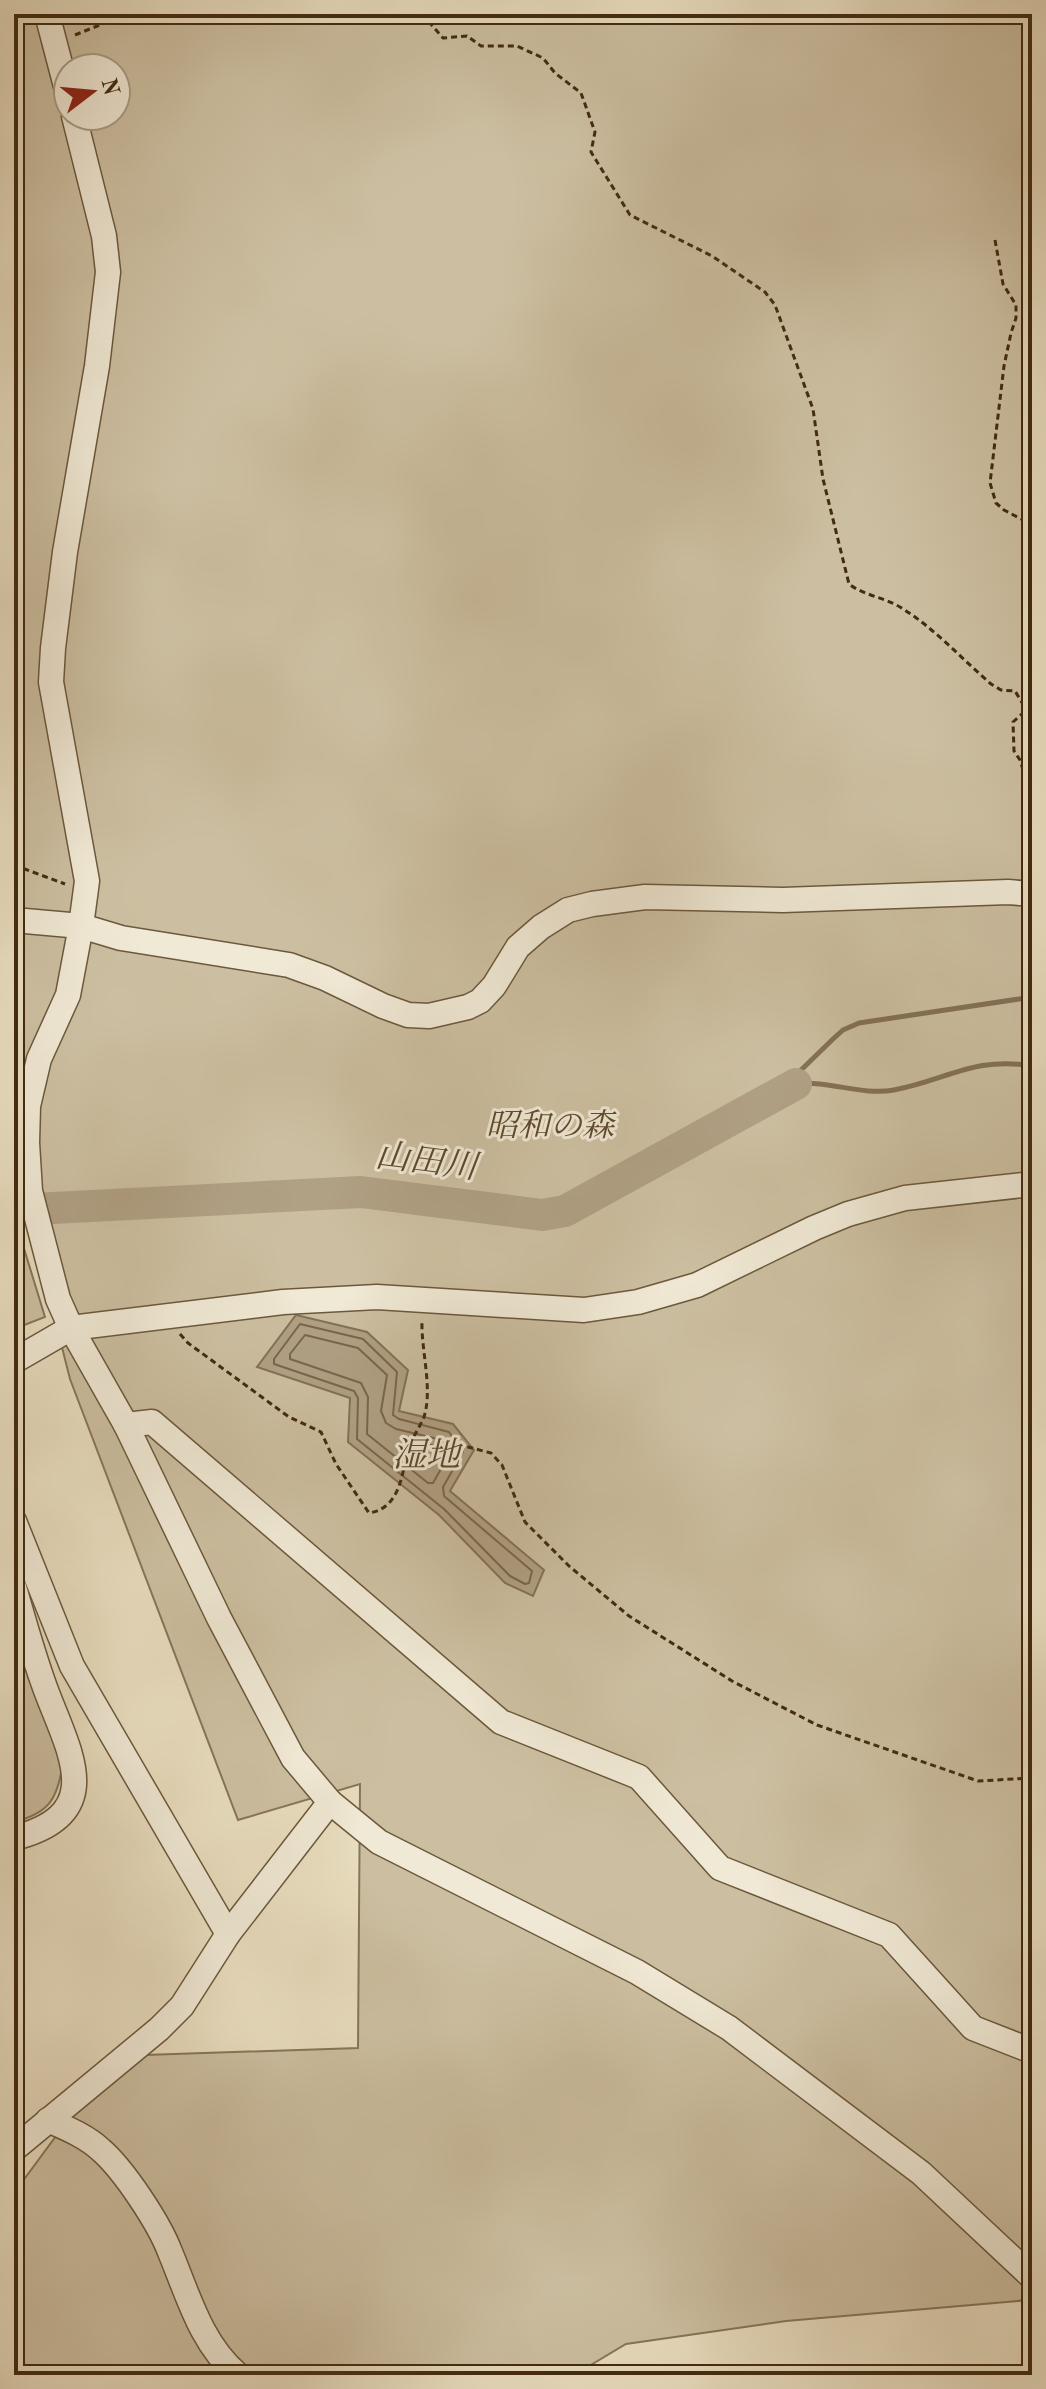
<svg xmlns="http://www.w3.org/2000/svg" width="1046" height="2389" viewBox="0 0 1046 2389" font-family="'Old Standard TT','Noto Serif JP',serif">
  <rect width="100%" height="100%" fill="#e8ddbf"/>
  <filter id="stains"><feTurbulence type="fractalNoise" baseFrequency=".0025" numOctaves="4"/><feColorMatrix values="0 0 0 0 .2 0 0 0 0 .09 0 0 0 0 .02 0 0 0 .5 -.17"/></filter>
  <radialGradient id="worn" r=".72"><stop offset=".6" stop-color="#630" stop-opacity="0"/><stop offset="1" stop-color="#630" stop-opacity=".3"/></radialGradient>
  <g fill="#ccbfa1" stroke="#877559" stroke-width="2" fill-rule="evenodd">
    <path d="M 33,14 L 1032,14 L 1032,2298 L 1029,2300 L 786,2321 L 626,2344 L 574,2375 L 14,2375 L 14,2193 L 115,2056 L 358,2048 L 360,1784 L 238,1820 L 70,1379 L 14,1158 L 14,27 ZM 68,68 L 116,68 L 116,116 L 68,116 Z"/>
    <polygon points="14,1216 45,1317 14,1329"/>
    <path d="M 14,1617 L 63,1762 C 58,1798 50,1813 14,1822 Z"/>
  </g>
  <polygon fill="#b0a084" stroke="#847156" stroke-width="2" points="296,1315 367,1332 408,1370 399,1411 453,1424 474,1450 450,1491 544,1570 533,1596 505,1583 439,1515 348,1442 350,1398 257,1367"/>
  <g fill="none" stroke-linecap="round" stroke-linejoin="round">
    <g stroke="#79664a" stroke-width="2">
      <polygon points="300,1324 363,1339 397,1372 393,1415 399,1419 449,1432 463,1452 443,1487 444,1496 532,1571 529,1583 525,1584 510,1576 444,1509 357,1439 358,1398 354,1391 274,1364 274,1359"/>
      <polygon points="305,1335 358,1348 387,1375 381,1411 386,1423 396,1429 442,1440 451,1451 433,1483 428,1483 367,1434 368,1397 361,1383 290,1359 290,1354"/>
    </g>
    <path stroke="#847156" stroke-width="5" d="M 1032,997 L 859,1023 L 843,1030 L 833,1039 L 799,1072 L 796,1084 C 829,1080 861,1096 894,1090 C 947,1080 974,1056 1032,1066"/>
    <polyline stroke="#b0a084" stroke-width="32" points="14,1210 361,1192 542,1215 565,1211 796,1084"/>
    <defs>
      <g id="minor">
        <polyline points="47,14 68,94"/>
        <polyline points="74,116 104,236 108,272 97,366 65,552 53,648 51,682 87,881 81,926 68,995 39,1059 28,1106 27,1143 30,1191 58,1299 71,1328 126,1425 219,1618 293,1758 330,1802 379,1842 637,1972 729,2028 921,2173 1032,2277"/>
        <polyline points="14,920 81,926 121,938 289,965 325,978 383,1006 408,1015 429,1016 468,1007 480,1001 494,986 518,947 541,927 568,910 592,904 645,897 783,900 1008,892 1032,894"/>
        <polyline points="14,1361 71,1328 283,1302 377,1297 584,1310 638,1302 697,1285 814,1228 848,1214 905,1198 1032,1184"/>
        <polyline points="126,1425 152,1422 501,1722 639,1777 720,1868 889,1935 973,2028 1032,2051"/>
        <polyline points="14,1521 72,1666 228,1934"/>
        <path d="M 14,1587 C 23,1619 32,1651 43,1682 C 65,1746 113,1813 14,1838"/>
        <path d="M 48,2120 C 66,2128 86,2136 101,2150 C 124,2170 159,2223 170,2252 C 188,2295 201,2344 238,2375"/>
        <polyline points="14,2149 159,2029 182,2006 228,1934 330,1802"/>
      </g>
    </defs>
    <use href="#minor" stroke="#6c583c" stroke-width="27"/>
    <g stroke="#422b11" stroke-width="3" stroke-dasharray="6 4" stroke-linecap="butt">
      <polyline points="226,14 237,14"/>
      <path d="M 422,14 L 443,38 L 467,36 L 481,46 L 517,46 L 543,58 L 555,73 L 581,93 L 595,132 L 591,152 L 630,215 L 712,256 L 765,292 L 775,305 L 813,409 L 823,479 L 849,584 C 863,595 883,597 900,607 C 933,627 961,658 991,684 L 1001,690 L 1015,691 L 1026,709"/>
      <polyline points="75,35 127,14"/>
      <polyline points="995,240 1003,284 1016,305 1016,318 1011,333 1004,366 990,483 996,503 1004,510 1023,520 1032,522"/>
      <polyline points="1032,705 1013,722 1014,751 1020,760 1032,798"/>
      <polyline points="14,865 65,884"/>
      <path d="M 180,1334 L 188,1343 L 289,1417 L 321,1432 L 336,1464 L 369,1513 C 401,1508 402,1473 409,1445 L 468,1447 L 491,1453 L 502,1465 L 525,1522 L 569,1566 L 629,1616 L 732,1681 L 817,1725 L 978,1781 L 1032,1778"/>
      <path d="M 409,1445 C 414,1436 420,1426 424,1417 C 433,1388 421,1351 422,1321"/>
    </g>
    <use href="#minor" stroke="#f0e9d5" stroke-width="24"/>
  </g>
  <g text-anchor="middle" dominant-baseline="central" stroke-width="6" stroke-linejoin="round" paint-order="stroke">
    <g font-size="32" font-style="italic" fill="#5e492e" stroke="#f0e9d5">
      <text x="550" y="1128">昭和の森</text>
    </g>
    <g font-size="34" font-style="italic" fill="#5e482e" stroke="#f0e9d5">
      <text transform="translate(426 1163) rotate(7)">山田川</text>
      <text x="426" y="1457">湿地</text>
    </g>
  </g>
  <rect width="1046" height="2389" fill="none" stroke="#e8ddbf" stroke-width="48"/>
  <rect x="16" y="16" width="1014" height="2357" fill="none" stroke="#422b11" stroke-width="4"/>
  <rect x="24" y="24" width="998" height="2341" fill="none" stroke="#422b11" stroke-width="2"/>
  <g transform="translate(92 92) rotate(74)"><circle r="38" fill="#f0e9d5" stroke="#aa9d87" stroke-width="2"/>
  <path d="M0-6L14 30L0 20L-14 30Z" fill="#8f2418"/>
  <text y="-12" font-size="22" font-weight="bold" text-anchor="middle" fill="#422b11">N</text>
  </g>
  <rect width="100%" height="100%" filter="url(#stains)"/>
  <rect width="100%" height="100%" fill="url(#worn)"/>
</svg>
